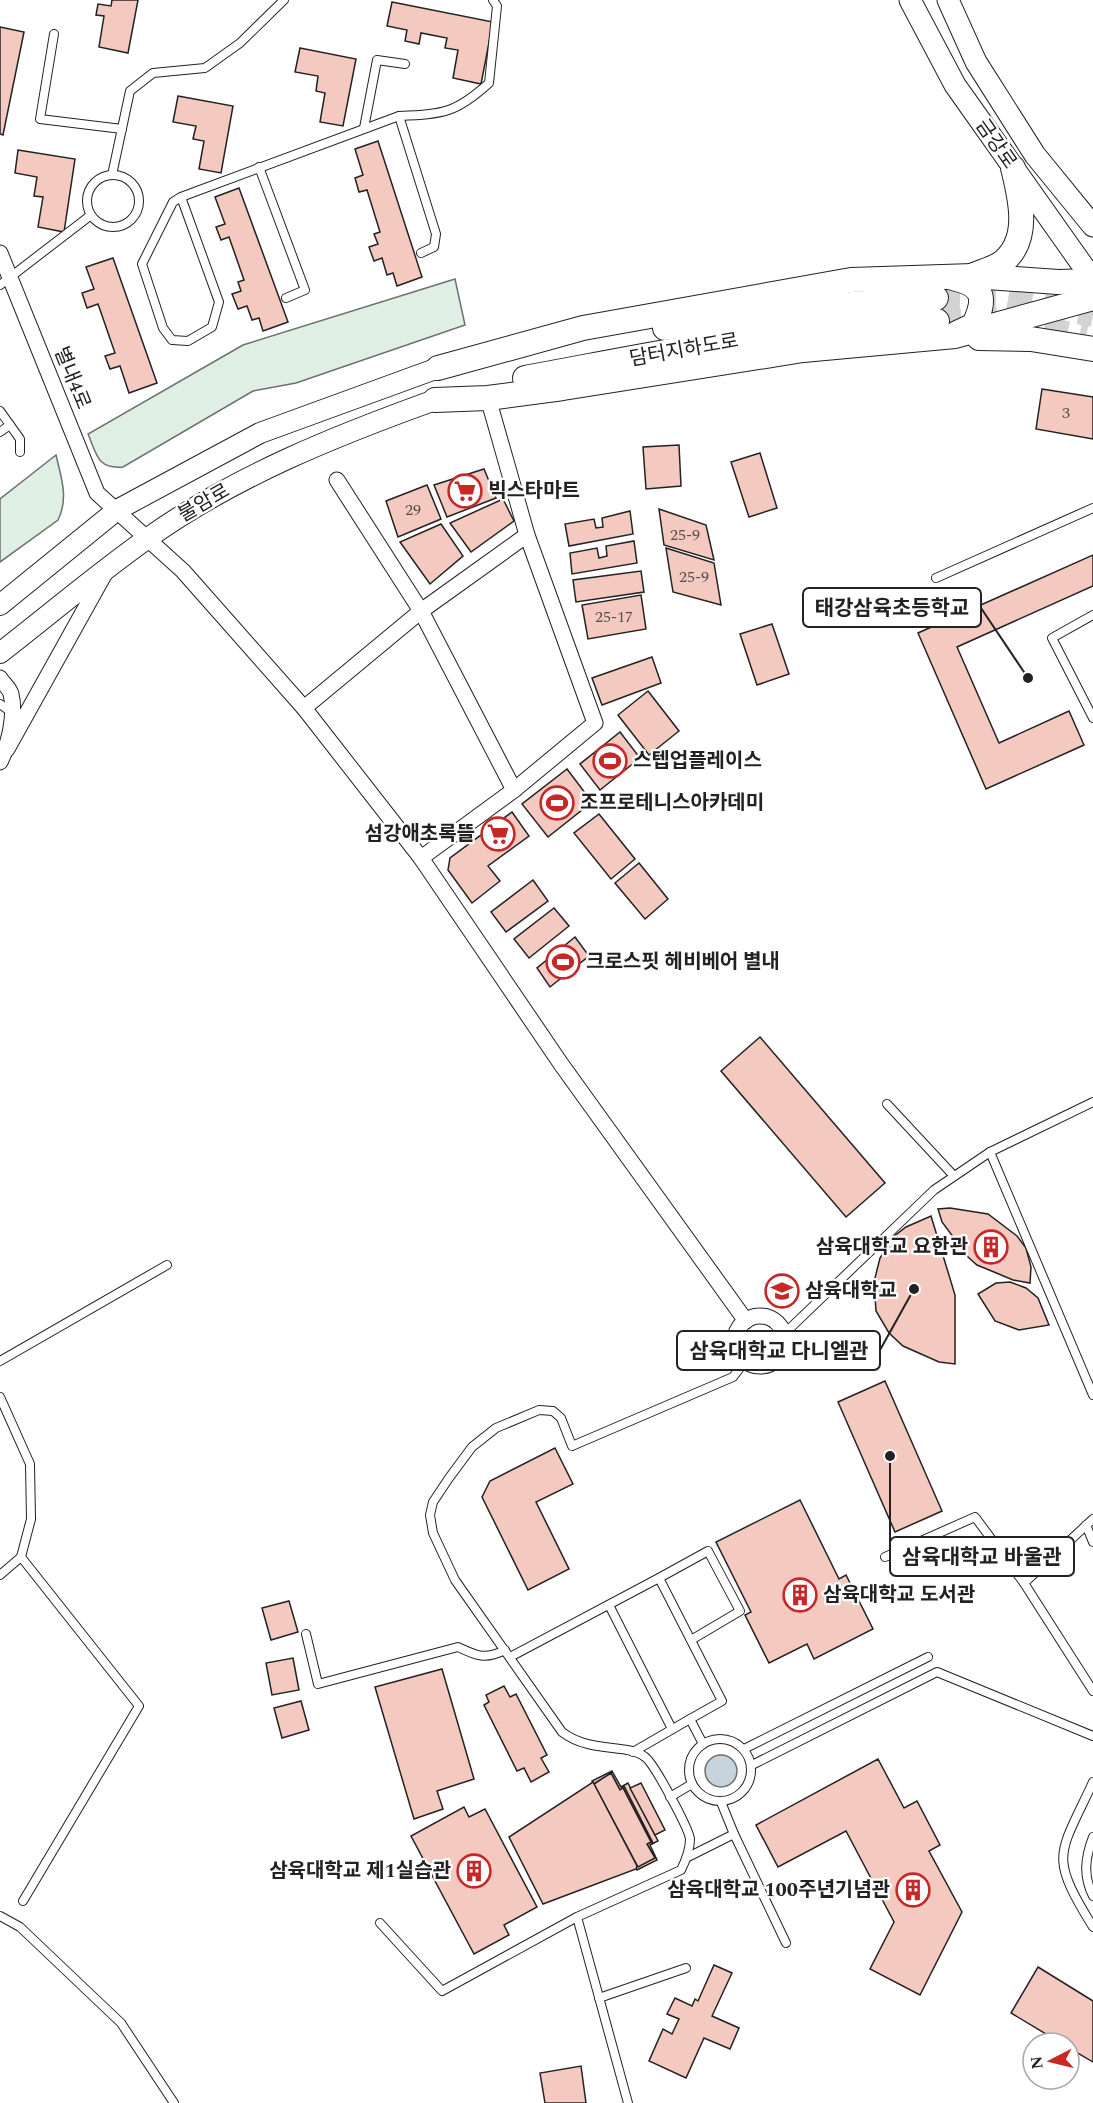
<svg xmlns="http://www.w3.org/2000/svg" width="1093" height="2103" viewBox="0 0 1093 2103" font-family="Spectral,'Noto Sans KR',serif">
  <rect width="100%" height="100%" fill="#fff"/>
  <g fill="#e0efe3" stroke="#6f6f6f" stroke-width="1.5">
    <path d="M 455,279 L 465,325 L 296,383 L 253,391 L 123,467 C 97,469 97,455 88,434 L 243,345 Z"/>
    <path d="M 56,455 C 61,477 69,498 58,520 L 0,562 L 0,499 Z"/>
  </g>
  <circle fill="#c7d3dd" stroke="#6f6f6f" stroke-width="1.5" cx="721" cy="1771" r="16"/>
  <g fill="#f3c9c0" stroke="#222" stroke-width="1.5">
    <polygon points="112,0 138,0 128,53 99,47 104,16 96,15 98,4 111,6"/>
    <polygon points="392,2 493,22 481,84 453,78 458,50 445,48 447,38 421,33 419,44 405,41 407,30 387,26"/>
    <polygon points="0,27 24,32 3,135 0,134"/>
    <polygon points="300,48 356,59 343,126 320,122 325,93 316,91 318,76 295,72"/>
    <polygon points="178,96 233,106 221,173 199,169 204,141 193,139 196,126 173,122"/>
    <polygon points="378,141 422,277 397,286 393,273 387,275 382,258 374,261 369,247 378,244 374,234 380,232 367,190 359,192 355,178 363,175 355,149"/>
    <polygon points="18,150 75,159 64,232 38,227 43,197 34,196 37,177 15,173"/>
    <polygon points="239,188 288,322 263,331 259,318 252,320 247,306 238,309 232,294 241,291 238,282 244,280 229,237 221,240 216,227 225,224 215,197"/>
    <polygon points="113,258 157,383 129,393 120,366 110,369 105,356 115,353 98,304 87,308 82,293 94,289 86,267"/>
    <polygon points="1042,389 1093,397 1093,439 1036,429"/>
    <polygon points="679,445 681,486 646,489 643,447"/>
    <polygon points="760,453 777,508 749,517 731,462"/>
    <polygon points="484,469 496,498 447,517 434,485"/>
    <polygon points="427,485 441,519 398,537 386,501"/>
    <polygon points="503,499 514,521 471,552 450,523"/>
    <polygon points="659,509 706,525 714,560 664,545"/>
    <polygon points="630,511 633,534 569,546 565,524 594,519 596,528 603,527 602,518"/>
    <polygon points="441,524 463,556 430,584 400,542"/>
    <polygon points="634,541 637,563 572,574 570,553 597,548 599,558 607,556 606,546"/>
    <polygon points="666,548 714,563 721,605 673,592"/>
    <polygon points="1093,555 1093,586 957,647 999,743 1069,711 1084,745 986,789 918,633"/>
    <polygon points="641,571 644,592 576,602 573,580"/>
    <polygon points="641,595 646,629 588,639 582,605"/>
    <polygon points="772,624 789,674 757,685 740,634"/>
    <polygon points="652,657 661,683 602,705 592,678"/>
    <polygon points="648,691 679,731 649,755 618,715"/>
    <polygon points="620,732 640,758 600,790 580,764"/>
    <polygon points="567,769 592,802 548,837 522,804"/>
    <polygon points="512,812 529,836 488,866 500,881 472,903 448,870 450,858"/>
    <polygon points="599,814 635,859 611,879 574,833"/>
    <polygon points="639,863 668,899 645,919 615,883"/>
    <polygon points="533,880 548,901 506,932 491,912"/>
    <polygon points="554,908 569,926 529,958 514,939"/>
    <polygon points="575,937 589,956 550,987 537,968"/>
    <polygon points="760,1037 885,1183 846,1217 721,1071"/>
    <polygon points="950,1208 988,1214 1017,1236 1026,1248 1031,1267 1030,1283 1013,1280 994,1272 977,1265 968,1257 942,1222 938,1209"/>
    <polygon points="931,1216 955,1295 955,1364 939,1362 903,1346 889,1333 876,1311 874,1282 880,1258 893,1237 906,1227"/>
    <polygon points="1010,1282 1026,1288 1038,1298 1049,1325 1019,1330 995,1321 978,1294 996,1283"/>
    <polygon points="885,1381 942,1511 895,1532 838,1402"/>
    <polygon points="555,1448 573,1484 536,1502 569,1569 528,1590 482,1497 490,1481"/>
    <polygon points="800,1500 839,1579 846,1575 873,1629 814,1659 807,1644 769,1663 745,1615 751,1612 716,1542"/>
    <polygon points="289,1601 298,1632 271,1640 262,1608"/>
    <polygon points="293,1658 299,1690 272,1695 266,1663"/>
    <polygon points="442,1669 474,1779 437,1791 443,1809 414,1819 375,1687"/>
    <polygon points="504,1686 510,1697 516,1694 547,1755 541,1758 549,1772 531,1782 524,1768 517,1771 484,1705 489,1702 486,1695"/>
    <polygon points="301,1701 309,1730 282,1738 274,1708"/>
    <polygon points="878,1759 904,1808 917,1801 940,1845 929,1851 962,1912 920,1995 870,1969 894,1922 846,1831 778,1867 756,1825"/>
    <polygon points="612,1771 621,1787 624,1786 653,1843 650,1845 657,1860 637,1870 635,1867 655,1858 647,1844 651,1842 623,1788 620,1790 611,1773 594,1784 592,1781"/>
    <polygon points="611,1773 620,1790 623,1788 651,1842 647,1844 655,1858 638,1867 594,1784"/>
    <polygon points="593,1782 637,1866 636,1869 543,1904 509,1837"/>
    <polygon points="628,1783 658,1841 650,1845 653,1843 624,1786 621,1787"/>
    <polygon points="641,1783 665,1830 655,1835 630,1788"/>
    <polygon points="464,1807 469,1817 485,1809 537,1907 504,1925 509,1935 474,1954 411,1836"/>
    <polygon points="714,1965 732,1973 712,2016 739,2028 730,2049 704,2038 686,2078 649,2061 663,2029 672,2034 679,2019 667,2014 675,1998 692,2006 695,1999 698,2001"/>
    <polygon points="1038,1967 1093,2001 1093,2062 1069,2048 1069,2043 1061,2043 1011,2013"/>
    <polygon points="581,2066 586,2103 545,2103 540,2073"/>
  </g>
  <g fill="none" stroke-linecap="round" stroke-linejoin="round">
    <g stroke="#d3d3d3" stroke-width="24" stroke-dasharray="24 12" stroke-linecap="butt">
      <polyline points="936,298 1006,299 1093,315"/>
      <polyline points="937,321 1001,320 1086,337"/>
    </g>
    <defs>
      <g id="service">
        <polyline points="54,34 40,119 122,129"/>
        <polyline points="399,116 436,234 434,247 421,253"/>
        <polyline points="364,128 377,60 405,64"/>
        <polyline points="259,167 305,290 286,298"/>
        <circle cx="113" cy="201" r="26"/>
        <polyline points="112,175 130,91 153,73 205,68 240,43 284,0"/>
        <path d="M 181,197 L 219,302 L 212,327 L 188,341 L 172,340 L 163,328 L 142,264 L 173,202 L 181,197 L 399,116 C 444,114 456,113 489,83 L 497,6 L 493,0"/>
        <polyline points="0,285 91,215"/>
        <polyline points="0,411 20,439 20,452"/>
        <polyline points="0,432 10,425"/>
        <polyline points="936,578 1093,508"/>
        <polyline points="1093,615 1052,638 1093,718"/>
        <polyline points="0,704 11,712"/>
        <polyline points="887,1104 954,1176"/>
        <polyline points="990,1152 1093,1102"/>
        <polyline points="784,1334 934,1190 990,1152 1093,1395"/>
        <polyline points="0,1361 167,1265"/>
        <polyline points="0,1397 30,1464 31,1519 21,1557 0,1575"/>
        <polyline points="1093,1519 1024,1583 1093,1691"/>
        <polyline points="1086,1525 1093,1542"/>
        <polyline points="21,1557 139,1706 23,1901"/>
        <polyline points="885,1557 975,1517 1024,1583"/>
        <polyline points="659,1578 708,1551 740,1611 691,1640"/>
        <polyline points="609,1605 672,1729"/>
        <path d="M 306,1634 L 318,1684 L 458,1647 C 477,1656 485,1660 505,1650"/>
        <polyline points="510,1657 659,1578 722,1701 690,1719"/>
        <circle cx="720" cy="1770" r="31"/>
        <polyline points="744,1749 928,1657"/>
        <polyline points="633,1752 690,1719 703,1744"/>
        <polyline points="752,1765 937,1672 1093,1736"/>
        <path d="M 1093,1782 C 1059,1856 1048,1854 1093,1927"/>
        <polyline points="670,1797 692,1784"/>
        <polyline points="734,1834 786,1943"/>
        <path d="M 1093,1837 C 1085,1858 1083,1876 1093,1896"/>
        <polyline points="688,1857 734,1834 721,1802"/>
        <polyline points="0,1916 20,1927 121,2023 174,2103"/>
        <polyline points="380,1923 442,1991 577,1917"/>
        <polyline points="599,1998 686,1968"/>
        <path d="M 628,2103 L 577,1917 L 681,1870 C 686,1860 690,1850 690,1839 C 689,1829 654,1763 645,1757 C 627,1743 591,1754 562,1732 L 455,1580 L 433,1533 L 430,1515 L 433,1502 L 449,1478 L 472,1447 L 496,1428 L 539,1410 L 553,1411 L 561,1418 L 572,1446 L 733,1377 L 745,1361"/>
      </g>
      <g id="minor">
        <polyline points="0,253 97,493 183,571 304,708 421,858 561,1064 746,1321"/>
        <polyline points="337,480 421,611 514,790"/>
        <path d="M 0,678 C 3,683 10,689 11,694 C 16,715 9,744 0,762"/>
        <polyline points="304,708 421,611 527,535"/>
        <polyline points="7,749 105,573"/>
        <polyline points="421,858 514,790 595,723 527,535 488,398"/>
        <circle cx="760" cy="1341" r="25"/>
      </g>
      <g id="tertiary">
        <polyline points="0,605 117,510 260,433 438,368"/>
        <path d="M 0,653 C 49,615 97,574 148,538 C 235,476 335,436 435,400"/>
      </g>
      <g id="secondary">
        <polyline points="910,0 955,85 1093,280"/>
        <polyline points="948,0 976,62 1035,155 1093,226"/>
      </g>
      <g id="primary">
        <path d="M 974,275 C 983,271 996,268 1004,261 C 1031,238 1020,197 1013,168"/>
        <path d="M 953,278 C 985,286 986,298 974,325 L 957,333"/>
        <polyline points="665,328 797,308 936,298"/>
        <polyline points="979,338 1031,339 1093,349"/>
        <polyline points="438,368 583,328 851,280 973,276 1058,282 1093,281"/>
        <path d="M 525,378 C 661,353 798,323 937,321"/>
        <polyline points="435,400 488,398 563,388 803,350 955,336 1093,298"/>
      </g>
    </defs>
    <use href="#service" stroke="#222" stroke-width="10"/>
    <use href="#minor" stroke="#222" stroke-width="17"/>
    <use href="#tertiary" stroke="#222" stroke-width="22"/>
    <use href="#secondary" stroke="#222" stroke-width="23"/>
    <use href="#primary" stroke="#222" stroke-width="26"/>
    <use href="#service" stroke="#fff" stroke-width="8"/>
    <use href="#minor" stroke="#fff" stroke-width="15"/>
    <use href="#tertiary" stroke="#fff" stroke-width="20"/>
    <use href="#secondary" stroke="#fff" stroke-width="21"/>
    <use href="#primary" stroke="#fff" stroke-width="24"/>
  </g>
  <defs>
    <symbol id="supermarket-ring" viewBox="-11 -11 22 22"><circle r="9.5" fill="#fff" stroke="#c62828" stroke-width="1.5"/><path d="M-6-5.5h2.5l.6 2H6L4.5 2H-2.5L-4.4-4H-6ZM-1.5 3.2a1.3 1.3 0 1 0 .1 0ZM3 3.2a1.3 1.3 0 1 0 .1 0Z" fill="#c62828"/></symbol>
    <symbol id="stadium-ring" viewBox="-11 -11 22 22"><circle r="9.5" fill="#fff" stroke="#c62828" stroke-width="1.5"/><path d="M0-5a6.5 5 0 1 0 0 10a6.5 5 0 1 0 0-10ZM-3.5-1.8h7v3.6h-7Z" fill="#c62828"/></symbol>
    <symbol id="building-ring" viewBox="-11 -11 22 22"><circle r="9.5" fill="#fff" stroke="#c62828" stroke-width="1.5"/><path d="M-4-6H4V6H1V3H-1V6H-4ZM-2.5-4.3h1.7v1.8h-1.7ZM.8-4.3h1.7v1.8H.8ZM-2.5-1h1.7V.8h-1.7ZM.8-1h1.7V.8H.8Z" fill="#c62828"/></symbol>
    <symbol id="university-ring" viewBox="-11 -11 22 22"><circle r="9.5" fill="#fff" stroke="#c62828" stroke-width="1.5"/><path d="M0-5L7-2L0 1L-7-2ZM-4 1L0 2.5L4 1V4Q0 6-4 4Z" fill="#c62828"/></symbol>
  </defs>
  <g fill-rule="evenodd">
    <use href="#supermarket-ring" x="446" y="472" width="38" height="38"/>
    <use href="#stadium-ring" x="591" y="742" width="38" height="38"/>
    <use href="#stadium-ring" x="538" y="784" width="38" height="38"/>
    <use href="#supermarket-ring" x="479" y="815" width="38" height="38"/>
    <use href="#stadium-ring" x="544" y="943" width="38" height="38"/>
    <use href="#building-ring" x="972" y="1228" width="38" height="38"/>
    <use href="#university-ring" x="763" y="1272" width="38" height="38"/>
    <use href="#building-ring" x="781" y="1576" width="38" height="38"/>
    <use href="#building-ring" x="455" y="1852" width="38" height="38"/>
    <use href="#building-ring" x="894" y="1871" width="38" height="38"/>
  </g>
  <g text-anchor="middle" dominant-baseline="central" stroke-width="4.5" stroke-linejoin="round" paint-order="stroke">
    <g font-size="16" fill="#564c4a">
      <text x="1066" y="413">3</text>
      <text x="413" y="510">29</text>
      <text x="685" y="535">25-9</text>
      <text x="694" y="577">25-9</text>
      <text x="614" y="617">25-17</text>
    </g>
    <g font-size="20" fill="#222" stroke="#fff">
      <text transform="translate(996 144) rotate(55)">금강로</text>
      <text transform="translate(684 350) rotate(-10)">담터지하도로</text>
      <text transform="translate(72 378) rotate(68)">별내4로</text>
      <text transform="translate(204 503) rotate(-30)">불암로</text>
    </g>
    <g font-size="20" font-weight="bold" fill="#222" stroke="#fff" text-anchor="start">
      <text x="488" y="491">빅스타마트</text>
      <text x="633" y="761">스텝업플레이스</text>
      <text x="580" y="803">조프로테니스아카데미</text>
      <text x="475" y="834" text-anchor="end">섬강애초록뜰</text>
      <text x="586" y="962">크로스핏 헤비베어 별내</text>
      <text x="968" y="1247" text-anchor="end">삼육대학교 요한관</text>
      <text x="805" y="1291">삼육대학교</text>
      <text x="823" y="1595">삼육대학교 도서관</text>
      <text x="451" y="1871" text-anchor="end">삼육대학교 제1실습관</text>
      <text x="890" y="1890" text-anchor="end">삼육대학교 100주년기념관</text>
    </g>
  </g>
  <path fill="none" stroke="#222" stroke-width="2" d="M1028 678L981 608M914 1289L880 1350M890 1456L890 1557"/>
  <g fill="#222" stroke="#fff" stroke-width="2">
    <circle cx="1028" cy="678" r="6"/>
    <circle cx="914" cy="1289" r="6"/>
    <circle cx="890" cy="1456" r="6"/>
  </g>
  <g fill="#fff" stroke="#222" stroke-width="2">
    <rect x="803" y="588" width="178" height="39" rx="6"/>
    <rect x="677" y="1331" width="203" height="39" rx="6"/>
    <rect x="890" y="1537" width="184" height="39" rx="6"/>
  </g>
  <g font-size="21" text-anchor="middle" font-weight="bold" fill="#222">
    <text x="892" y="615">태강삼육초등학교</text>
    <text x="779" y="1358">삼육대학교 다니엘관</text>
    <text x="982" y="1564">삼육대학교 바울관</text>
  </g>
  <g transform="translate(1051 2061) rotate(263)"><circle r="28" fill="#ffffff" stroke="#a7a7a7" stroke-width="1.5"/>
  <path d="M0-4.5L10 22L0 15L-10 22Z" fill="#c62828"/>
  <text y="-9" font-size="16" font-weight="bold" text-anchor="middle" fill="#222222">N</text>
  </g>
</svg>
